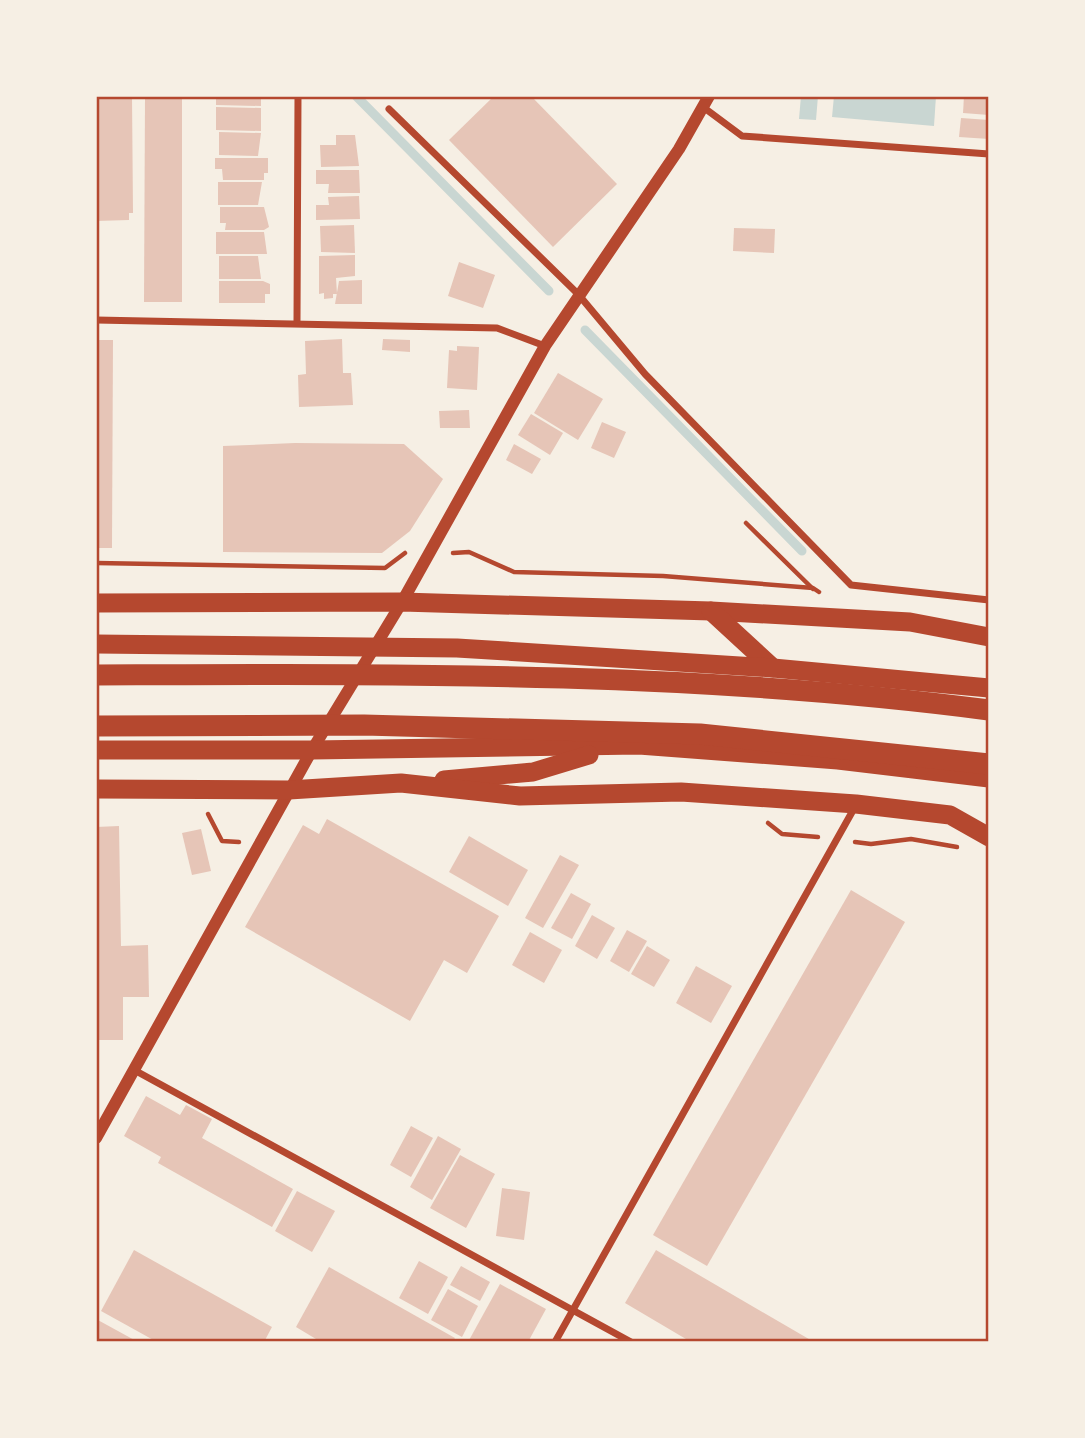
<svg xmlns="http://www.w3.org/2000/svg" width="1085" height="1438" viewBox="0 0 1085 1438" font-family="Mulish,sans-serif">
  <rect width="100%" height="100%" fill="#f6efe4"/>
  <g fill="#c9d6d2">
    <polygon points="801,96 818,96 816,120 799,119"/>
    <polygon points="834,96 936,96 934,126 832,117"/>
  </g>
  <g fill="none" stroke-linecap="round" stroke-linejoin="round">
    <g stroke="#c9d6d2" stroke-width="9">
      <polyline points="356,96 549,291"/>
      <polyline points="585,330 802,551"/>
    </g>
  </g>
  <g fill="#e6c5b7">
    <polygon points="96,96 132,96 133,213 129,213 129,220 96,221"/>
    <polygon points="145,96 182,96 182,302 144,302"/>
    <polygon points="216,96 261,96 261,106 216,105"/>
    <polygon points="494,96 531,96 617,184 553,247 449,140"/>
    <polygon points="964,96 989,96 989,115 963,113"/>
    <polygon points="216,107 261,108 261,131 216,130"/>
    <polygon points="961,118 989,120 989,139 959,137"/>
    <polygon points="219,132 261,133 258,156 219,155"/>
    <polygon points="336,135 355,135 359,166 321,167 320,145 336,145"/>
    <polygon points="215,158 268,158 268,173 264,173 264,180 223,180 222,169 215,169"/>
    <polygon points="316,170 359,170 360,193 328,193 329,184 316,184"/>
    <polygon points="218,182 262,182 258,205 218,205"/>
    <polygon points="359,196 360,219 316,220 316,205 329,205 328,197"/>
    <polygon points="220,207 264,207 269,227 264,230 225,230 226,223 220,223"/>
    <polygon points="354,225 355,253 321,252 320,226"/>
    <polygon points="734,228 775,229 774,253 733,251"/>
    <polygon points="216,232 264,232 267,254 216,254"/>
    <polygon points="355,255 355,276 336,278 337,294 333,294 333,298 324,299 324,293 319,294 319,256"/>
    <polygon points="219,256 258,256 261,279 219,279"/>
    <polygon points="459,262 495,275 483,308 448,296"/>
    <polygon points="362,280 362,304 335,304 339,281"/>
    <polygon points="219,281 263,281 270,284 270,294 265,294 265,303 219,303"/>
    <polygon points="342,339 343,373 351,373 353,405 299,407 298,375 306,374 305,341"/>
    <polygon points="383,339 410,340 410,352 382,350"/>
    <polygon points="96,340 113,340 112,548 96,548"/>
    <polygon points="457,346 479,347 477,390 447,388 449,350 457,351"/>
    <polygon points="558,373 603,399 578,440 534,413"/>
    <polygon points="469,410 470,428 440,428 439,411"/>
    <polygon points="531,414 563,433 550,455 518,435"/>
    <polygon points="602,422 626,432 614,458 591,448"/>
    <polygon points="295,443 404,444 443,479 410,531 382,553 223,552 223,446"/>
    <polygon points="514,444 541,459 532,474 506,460"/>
    <polygon points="327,819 499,916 467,973 444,960 410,1021 245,927 303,825 319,834"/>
    <polygon points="119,826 121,946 148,945 149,997 123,997 123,1040 96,1040 96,827"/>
    <polygon points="201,829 211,871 192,875 182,833"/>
    <polygon points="469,836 528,870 508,906 449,872"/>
    <polygon points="560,855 579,865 543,928 525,918"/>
    <polygon points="851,890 905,922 707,1266 653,1235"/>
    <polygon points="571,893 591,904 572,939 551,928"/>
    <polygon points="592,915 615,928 597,959 575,946"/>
    <polygon points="627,930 647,941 629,972 610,961"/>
    <polygon points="530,932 562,950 544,983 512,965"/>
    <polygon points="647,946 670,960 654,987 631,974"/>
    <polygon points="696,966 732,986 711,1023 676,1003"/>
    <polygon points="146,1096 180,1115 186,1105 212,1119 202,1138 293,1189 272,1227 158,1163 161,1157 124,1136"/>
    <polygon points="411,1126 433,1138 411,1177 390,1165"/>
    <polygon points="438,1136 461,1149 432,1200 410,1187"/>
    <polygon points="460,1155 495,1174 466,1228 430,1208"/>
    <polygon points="502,1188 530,1192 524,1240 496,1236"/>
    <polygon points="297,1191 335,1211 312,1252 275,1231"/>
    <polygon points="134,1250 272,1327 264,1342 157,1342 101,1311"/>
    <polygon points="656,1250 814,1342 691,1342 625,1303"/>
    <polygon points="419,1261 448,1277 428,1314 399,1298"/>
    <polygon points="461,1266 490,1282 480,1301 450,1285"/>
    <polygon points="329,1267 455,1338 452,1342 321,1342 296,1327"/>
    <polygon points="500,1284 546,1309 528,1342 468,1342"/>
    <polygon points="448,1289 478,1306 462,1337 431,1320"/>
    <polygon points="96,1319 138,1342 96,1342"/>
  </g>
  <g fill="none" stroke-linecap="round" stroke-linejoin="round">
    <g stroke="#b5482f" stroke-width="4.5">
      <polyline points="746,523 813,589"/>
      <polyline points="453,553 469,552 514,572 663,576 813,588 819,592"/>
      <polyline points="96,563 385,568 405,553"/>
      <polyline points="208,814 222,841 239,842"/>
      <polyline points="768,823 782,834 818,837"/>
      <polyline points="855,842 871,844 911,839 957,847"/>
    </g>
    <g stroke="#b5482f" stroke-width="7">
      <polyline points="703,107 742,136 989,154"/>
      <polyline points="389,109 578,294 645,374 851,585 989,600"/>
      <polyline points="96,320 497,328 545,346"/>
      <polyline points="297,321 298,96"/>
      <polyline points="136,1071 631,1342"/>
      <polyline points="555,1342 856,805"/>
    </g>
    <polyline stroke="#b5482f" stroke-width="12" points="96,1138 312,750 402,602 545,346 679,149 709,96"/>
    <g stroke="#b5482f" stroke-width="19">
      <polyline points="96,603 402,602 711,611 910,622 989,637"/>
      <polyline points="711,611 773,668"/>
      <polyline points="96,644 457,648 773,668 989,688"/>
      <polyline points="96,750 312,750 639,745 838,760 989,778"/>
      <polyline points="444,780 533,772 589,755"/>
      <polyline points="96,789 289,790 401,783 520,796 681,792 856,804 950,815 989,837"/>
    </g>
    <g stroke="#b5482f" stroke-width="21">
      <path d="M 96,675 C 394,674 693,671 989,710"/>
      <polyline points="96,726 364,725 700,734 989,764"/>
    </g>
  </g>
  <rect width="1085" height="1438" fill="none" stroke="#f6efe4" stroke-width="196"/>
  <rect x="98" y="98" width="889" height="1242" fill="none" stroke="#b5482f" stroke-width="2.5"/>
</svg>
